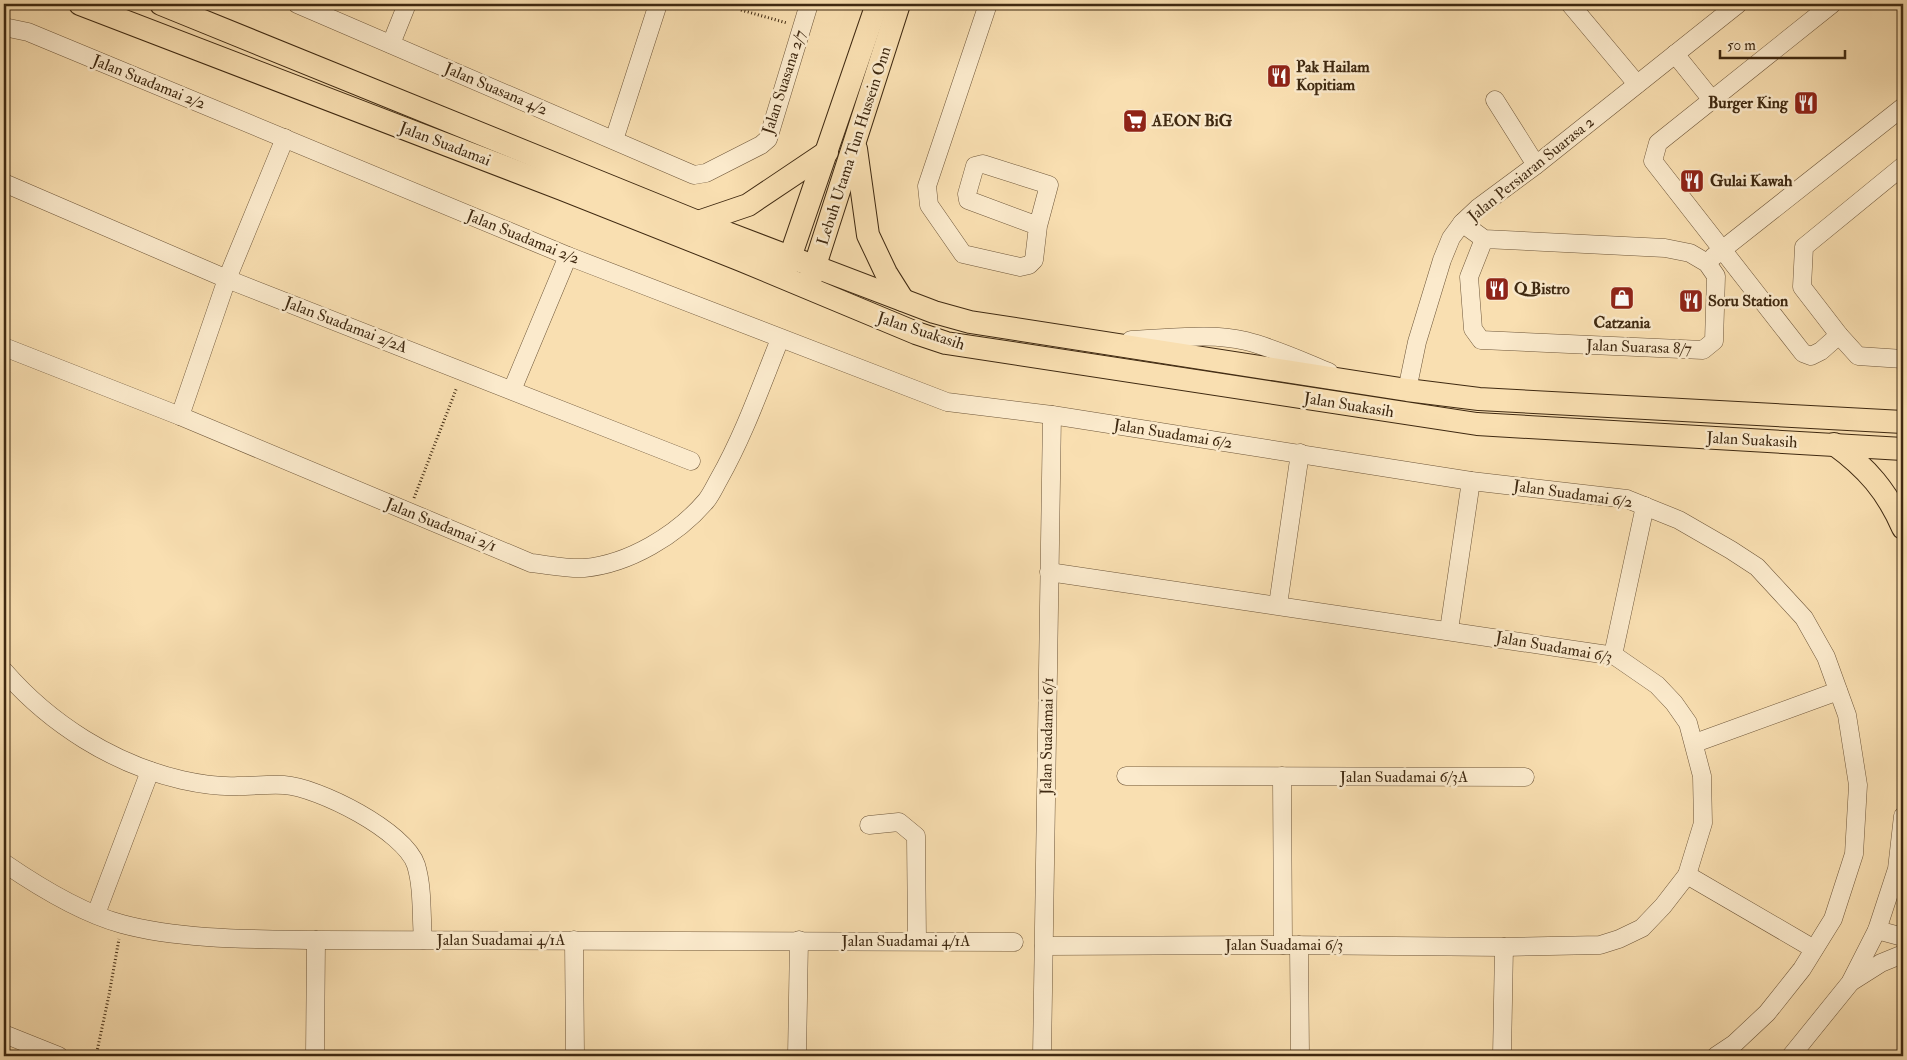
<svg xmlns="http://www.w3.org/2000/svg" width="1907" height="1060" viewBox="0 0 1907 1060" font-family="'IM FELL Double Pica',serif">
  <rect width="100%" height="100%" fill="#f9dfb1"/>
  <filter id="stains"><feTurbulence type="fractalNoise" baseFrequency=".004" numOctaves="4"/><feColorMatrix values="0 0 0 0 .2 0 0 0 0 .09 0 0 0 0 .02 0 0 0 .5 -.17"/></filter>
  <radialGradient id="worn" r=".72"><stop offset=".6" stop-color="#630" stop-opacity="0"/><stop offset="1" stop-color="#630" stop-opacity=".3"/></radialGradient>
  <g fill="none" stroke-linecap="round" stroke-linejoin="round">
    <defs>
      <g id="minor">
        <polyline points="297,4 694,175 706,173 761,145 768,139 809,4"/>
        <polyline points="988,4 927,186 929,205 963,254 1020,267 1029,265 1034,260 1038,226 1049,185 983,164 975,166 967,194 968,200 1038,226"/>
        <polyline points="1570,4 1637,84"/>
        <polyline points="1832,4 1658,143 1653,161 1803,353 1811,356 1821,351 1839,335"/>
        <polyline points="4,27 28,32 568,256 947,402 1052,415 1471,481 1627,499 1679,520 1731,550 1757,567 1781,593 1804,618 1826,657 1847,715 1858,785 1854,854 1833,919 1802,969 1767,1013 1734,1044 1716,1056"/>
        <polyline points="391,44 407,4"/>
        <polyline points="1675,54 1712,100"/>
        <polyline points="1495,100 1536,165"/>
        <polyline points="614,140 658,4"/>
        <polyline points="1903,166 1804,247 1802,287 1839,335 1858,356 1903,359"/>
        <polyline points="4,183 227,279 691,461"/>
        <polyline points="1462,223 1484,239 1665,248 1690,253 1707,263 1716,276 1714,341 1703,350 1481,340 1473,329 1469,277 1484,239"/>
        <polyline points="1713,257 1903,107"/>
        <path d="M 1131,340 C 1168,339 1209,332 1246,341 C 1274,348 1302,361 1329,372"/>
        <path d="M 4,347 L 180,416 L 531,563 C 549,565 567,569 584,568 C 629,564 677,535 706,501 C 711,495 715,486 719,479 C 744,435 761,386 780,339"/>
        <polyline points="512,390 568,256"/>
        <polyline points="1407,390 1417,342 1442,260 1451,238 1462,223 1478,208 1536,165 1738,4"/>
        <polyline points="180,416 227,279 285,138"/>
        <polyline points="1278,605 1300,453"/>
        <polyline points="1449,630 1471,481"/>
        <polyline points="1613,655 1645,506"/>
        <path d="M 4,671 C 50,724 113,764 182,780 C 200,784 219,787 238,786 C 253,786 269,784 284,785 C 318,787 405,831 416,865 C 423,888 421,915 423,940"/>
        <polyline points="1695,743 1838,691"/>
        <polyline points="1126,776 1525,777"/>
        <polyline points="1282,776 1283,945"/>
        <polyline points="869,825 899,822 916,836 917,941"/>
        <path d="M 4,863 C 39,887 81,913 122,924 C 181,940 255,939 316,940 L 1014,942"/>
        <polyline points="1687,875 1814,949"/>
        <polyline points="96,914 150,771"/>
        <polyline points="1877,930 1903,937"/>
        <polyline points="574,940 575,1056"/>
        <polyline points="1299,945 1300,1056"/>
        <polyline points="1044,946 1283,945 1504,947 1600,945 1619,939 1642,928 1663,906 1687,875 1703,823 1702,776 1688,723 1674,703 1657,685 1615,656 1049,572"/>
        <polyline points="1851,982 1881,963 1903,954"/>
        <polyline points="4,1034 59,1056"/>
        <polyline points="315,1056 316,940"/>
        <polyline points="797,1056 799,940"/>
        <polyline points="1042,1056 1052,415"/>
        <polyline points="1502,1056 1504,947"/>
        <polyline points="1791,1056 1850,983 1877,930 1897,869 1903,816"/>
      </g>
      <g id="major">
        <polyline points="80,4 562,189 741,260 916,333 946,343 1477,424 1903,449"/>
        <polyline points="161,4 698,222 934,312 970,322 1407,390 1479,399 1903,422"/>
        <polyline points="856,149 868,235 886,273 903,300"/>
        <polyline points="698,222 748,205 827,152"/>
        <polyline points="785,272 877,4"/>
        <polyline points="810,281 899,4"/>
        <path d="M 1834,444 C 1867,468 1887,491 1903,528"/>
      </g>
    </defs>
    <use href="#minor" stroke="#6e5639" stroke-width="19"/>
    <use href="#major" stroke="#3f2911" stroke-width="24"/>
    <g stroke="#3f2911" stroke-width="3" stroke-dasharray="1 2.5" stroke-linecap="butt">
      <polyline points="741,10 787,23"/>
      <polyline points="414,498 457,387"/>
      <polyline points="96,1056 109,995 119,939"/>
    </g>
    <use href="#minor" stroke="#fbeacc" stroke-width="18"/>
    <use href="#major" stroke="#f9dfb1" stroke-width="22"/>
  </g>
  <defs>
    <symbol id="restaurant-square" viewBox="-11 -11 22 22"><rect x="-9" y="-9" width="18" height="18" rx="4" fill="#8f2418" stroke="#fbeacc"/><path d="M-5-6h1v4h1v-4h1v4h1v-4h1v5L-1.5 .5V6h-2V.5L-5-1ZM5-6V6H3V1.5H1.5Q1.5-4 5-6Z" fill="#fff"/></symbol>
    <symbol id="supermarket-square" viewBox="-11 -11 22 22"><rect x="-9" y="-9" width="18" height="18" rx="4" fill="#8f2418" stroke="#fbeacc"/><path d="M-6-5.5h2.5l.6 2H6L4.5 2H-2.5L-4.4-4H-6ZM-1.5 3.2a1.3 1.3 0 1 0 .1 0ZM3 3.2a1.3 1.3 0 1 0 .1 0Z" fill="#fff"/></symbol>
    <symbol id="shop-square" viewBox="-11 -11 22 22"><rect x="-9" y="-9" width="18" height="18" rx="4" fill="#8f2418" stroke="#fbeacc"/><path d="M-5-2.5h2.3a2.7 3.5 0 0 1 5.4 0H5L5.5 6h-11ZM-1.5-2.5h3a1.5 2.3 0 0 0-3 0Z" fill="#fff"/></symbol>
  </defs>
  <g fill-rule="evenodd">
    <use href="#restaurant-square" x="1265" y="62" width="28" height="28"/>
    <use href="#restaurant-square" x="1792" y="89" width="28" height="28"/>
    <use href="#supermarket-square" x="1121" y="107" width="28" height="28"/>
    <use href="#restaurant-square" x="1678" y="167" width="28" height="28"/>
    <use href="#restaurant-square" x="1483" y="275" width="28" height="28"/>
    <use href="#shop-square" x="1608" y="284" width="28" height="28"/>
    <use href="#restaurant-square" x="1677" y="287" width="28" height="28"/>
  </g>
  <g text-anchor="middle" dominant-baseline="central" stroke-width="5" stroke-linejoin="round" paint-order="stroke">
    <g font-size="16" font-weight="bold" fill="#3f2911" stroke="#fbeacc" text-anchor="start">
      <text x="1296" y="67">Pak Hailam<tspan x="1296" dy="18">Kopitiam</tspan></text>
      <text x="1788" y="103" text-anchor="end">Burger King</text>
      <text x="1152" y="121">AEON BiG</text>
      <text x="1710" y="181">Gulai Kawah</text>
      <text x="1514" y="289">Q Bistro</text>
      <text x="1708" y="301">Soru Station</text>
      <text x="1622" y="323" text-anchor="middle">Catzania</text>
    </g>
    <g font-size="16" fill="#3f2911" stroke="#fbeacc">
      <text transform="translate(149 82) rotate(22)">Jalan Suadamai 2/2</text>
      <text transform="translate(784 82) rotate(-72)">Jalan Suasana 2/7</text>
      <text transform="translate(496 89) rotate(23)">Jalan Suasana 4/2</text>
      <text transform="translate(445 144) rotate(21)">Jalan Suadamai</text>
      <text transform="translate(854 146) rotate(-72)">Lebuh Utama Tun Hussein Onn</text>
      <text transform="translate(1531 169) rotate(-39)">Jalan Persiaran Suarasa 2</text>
      <text transform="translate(523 237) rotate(22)">Jalan Suadamai 2/2</text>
      <text transform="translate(346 325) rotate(21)">Jalan Suadamai 2/2A</text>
      <text transform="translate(921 331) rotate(18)">Jalan Suakasih</text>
      <text transform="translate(1639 347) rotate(2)">Jalan Suarasa 8/7</text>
      <text transform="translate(1349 405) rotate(9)">Jalan Suakasih</text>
      <text transform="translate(1173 434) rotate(9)">Jalan Suadamai 6/2</text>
      <text transform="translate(1752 440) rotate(3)">Jalan Suakasih</text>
      <text transform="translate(1573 494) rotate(8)">Jalan Suadamai 6/2</text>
      <text transform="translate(441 525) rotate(22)">Jalan Suadamai 2/1</text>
      <text transform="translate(1554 647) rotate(10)">Jalan Suadamai 6/3</text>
      <text transform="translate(1047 736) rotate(-89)">Jalan Suadamai 6/1</text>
      <text x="1404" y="777">Jalan Suadamai 6/3A</text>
      <text x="501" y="940">Jalan Suadamai 4/1A</text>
      <text x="906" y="941">Jalan Suadamai 4/1A</text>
      <text x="1284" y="945">Jalan Suadamai 6/3</text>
    </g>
  </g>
  <rect width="1907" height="1060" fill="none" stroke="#f9dfb1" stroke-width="20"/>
  <rect x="5" y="5" width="1897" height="1050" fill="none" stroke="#3f2911" stroke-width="2.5"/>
  <rect x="10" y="10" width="1887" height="1040" fill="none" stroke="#3f2911"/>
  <path d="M1720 50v8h125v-8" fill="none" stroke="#3f2911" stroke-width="2.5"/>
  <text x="1727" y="50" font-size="15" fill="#3f2911" stroke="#fbeacc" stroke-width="4" paint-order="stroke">50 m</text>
  <rect width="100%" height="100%" filter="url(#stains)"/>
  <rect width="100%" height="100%" fill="url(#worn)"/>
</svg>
